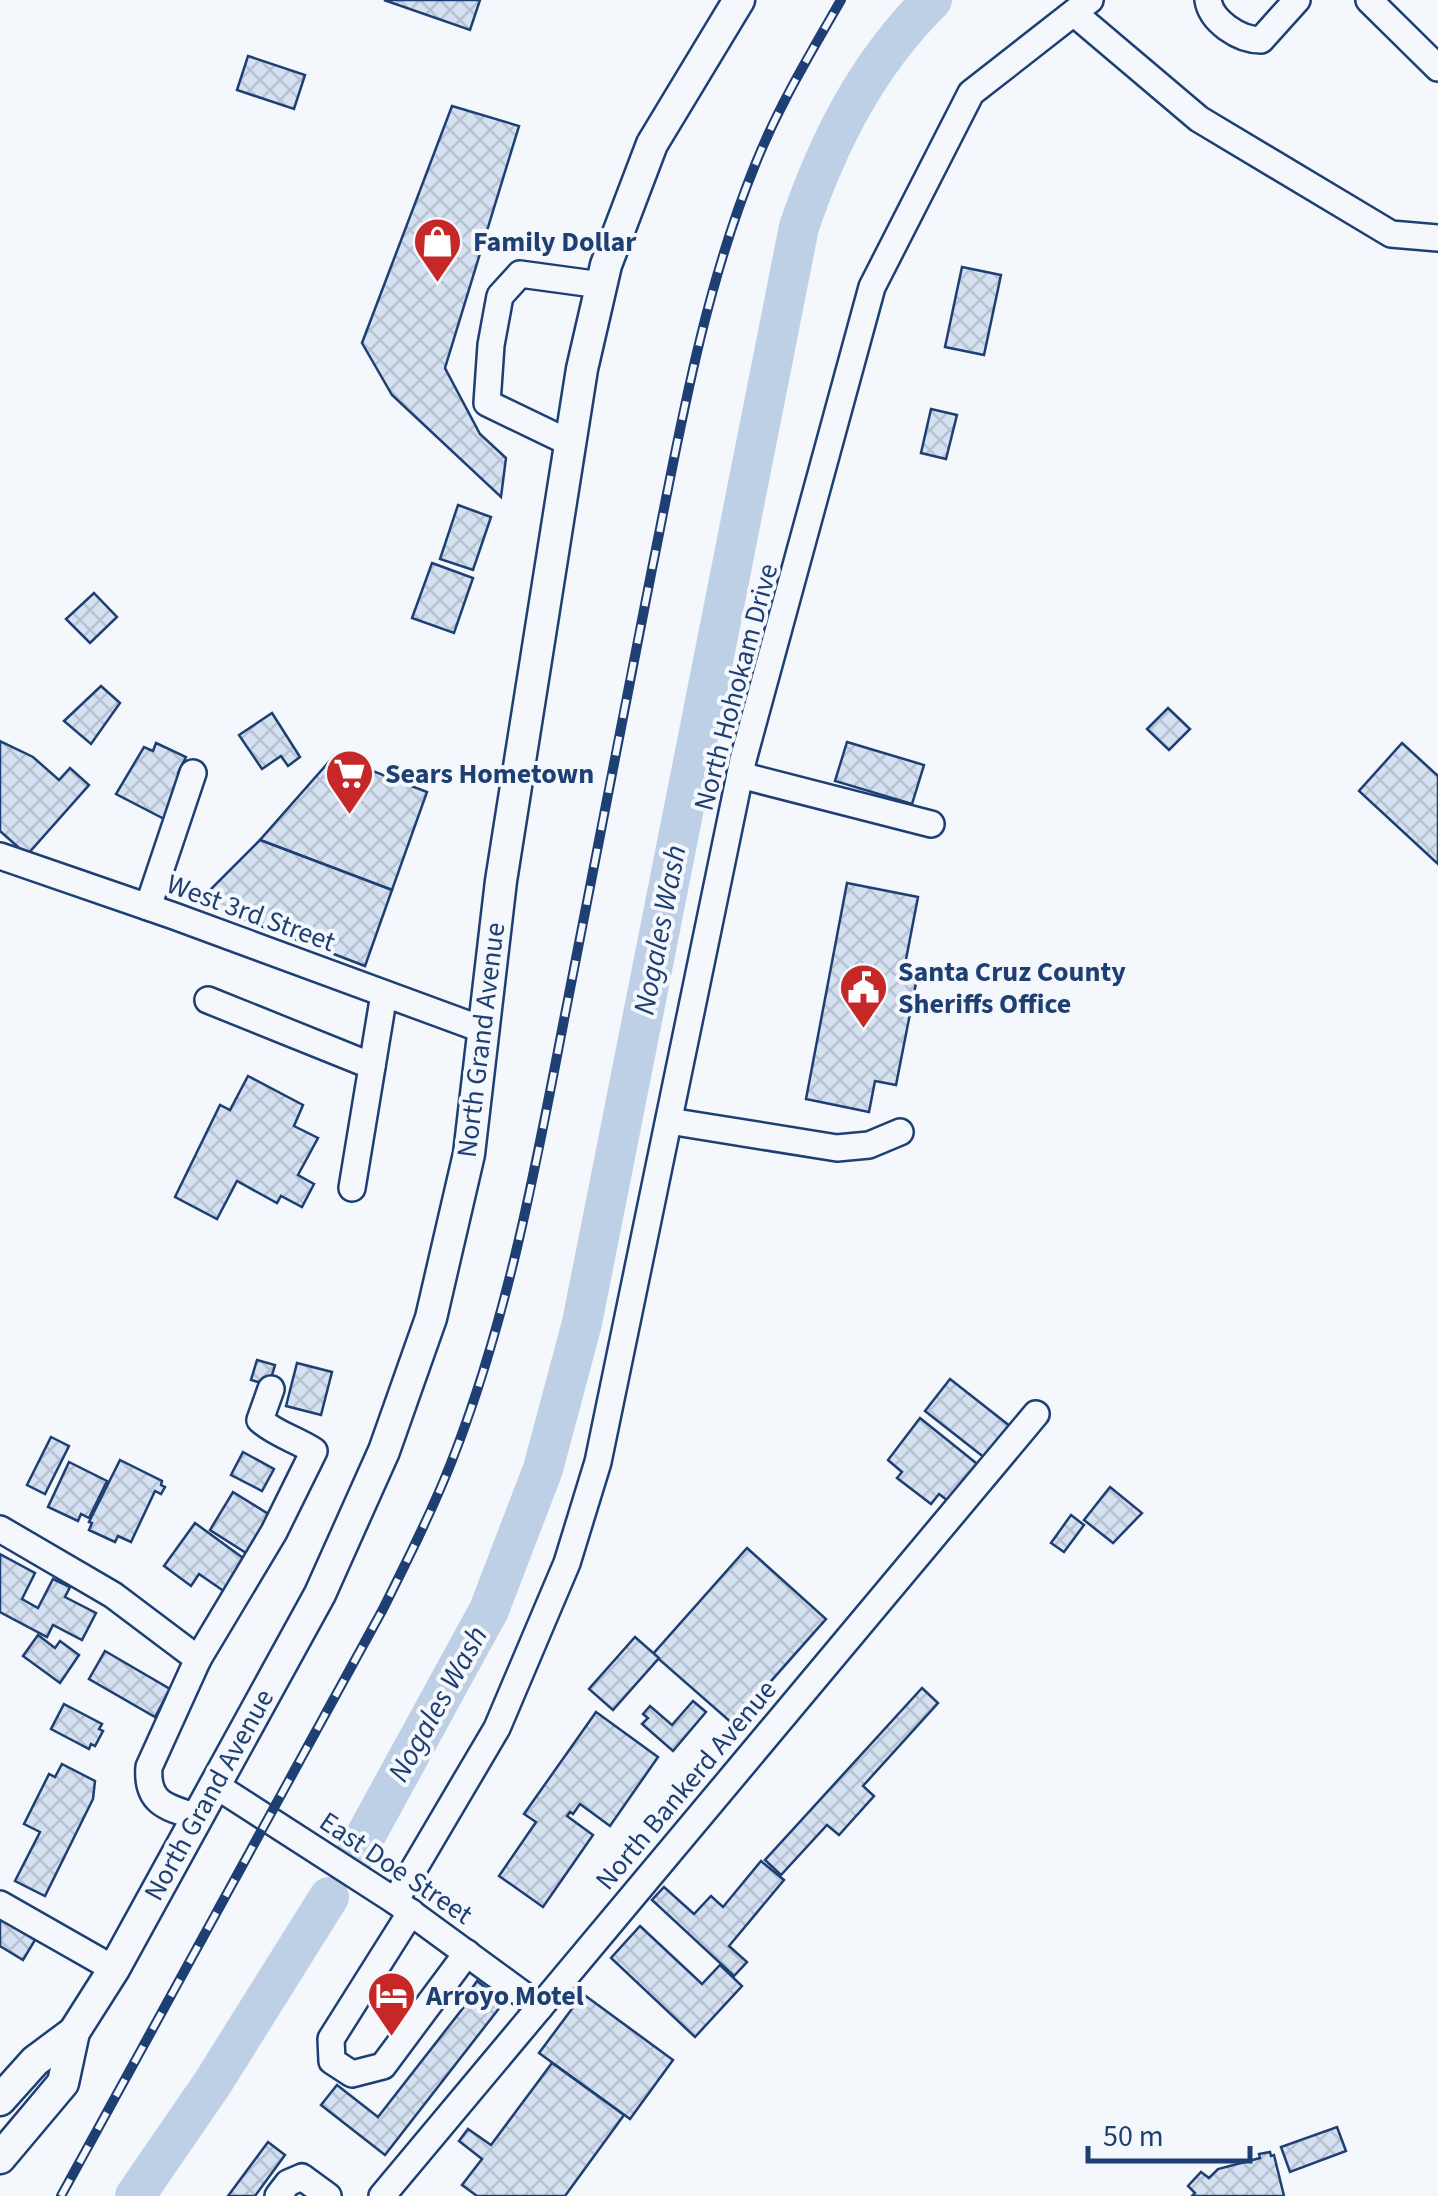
<svg xmlns="http://www.w3.org/2000/svg" width="1438" height="2196" viewBox="0 0 1438 2196" font-family="'Source Sans 3',sans-serif">
  <defs>
    <pattern id="building-cross-hatch" width="8" height="8" patternUnits="userSpaceOnUse" patternTransform="scale(2.5)"><rect width="8" height="8" fill="#d5e0f0"/><path d="M0 0l8 8M0 8l8-8" fill="none" stroke="#b6c1d1"/></pattern>
  </defs>
  <rect width="100%" height="100%" fill="#f4f7fb"/>
  <g fill="none" stroke-linecap="round" stroke-linejoin="round">
    <g stroke="#bed0e5" stroke-width="40">
      <path d="M 355,1855 L 489,1610 L 543,1469 L 582,1323 L 799,227 C 828,142 867,64 932,0"/>
      <polyline points="135,2196 212,2084 329,1897"/>
    </g>
  </g>
  <g fill="url(#building-cross-hatch)" stroke="#1d3f73" stroke-width="2.5">
    <polygon points="384,0 480,0 470,30"/>
    <polygon points="248,56 305,75 294,109 237,90"/>
    <polygon points="452,106 519,126 445,368 480,434 506,458 501,497 392,395 362,343"/>
    <polygon points="962,267 1001,275 984,355 945,347"/>
    <polygon points="931,409 957,415 946,459 921,453"/>
    <polygon points="458,505 491,517 473,570 440,559"/>
    <polygon points="432,563 473,578 454,633 412,618"/>
    <polygon points="94,593 117,617 90,643 66,619"/>
    <polygon points="101,686 120,703 91,744 64,721"/>
    <polygon points="1168,708 1190,729 1169,750 1147,729"/>
    <polygon points="272,713 300,757 288,766 281,756 262,769 239,735"/>
    <polygon points="0,741 33,757 59,780 70,768 89,785 27,855 0,831"/>
    <polygon points="847,742 924,765 912,804 835,781"/>
    <polygon points="156,743 186,757 178,773 184,776 170,822 116,794 144,747 153,751"/>
    <polygon points="1402,743 1438,776 1438,864 1359,791"/>
    <polygon points="334,756 427,792 392,890 260,840"/>
    <polygon points="260,840 392,890 365,966 198,902"/>
    <polygon points="847,883 918,897 903,975 917,978 896,1085 875,1081 869,1112 806,1099"/>
    <polygon points="248,1076 303,1105 294,1126 318,1138 298,1175 314,1184 302,1207 281,1196 277,1203 237,1181 217,1219 175,1197 220,1105 230,1110"/>
    <polygon points="257,1360 275,1365 269,1385 251,1380"/>
    <polygon points="297,1363 332,1372 321,1415 286,1406"/>
    <polygon points="950,1379 1015,1430 990,1462 925,1411"/>
    <polygon points="920,1418 981,1467 952,1504 939,1494 931,1504 897,1478 902,1472 888,1460"/>
    <polygon points="51,1437 69,1446 45,1494 27,1485"/>
    <polygon points="243,1452 274,1469 262,1491 231,1475"/>
    <polygon points="120,1460 162,1481 161,1485 165,1487 161,1494 155,1491 131,1542 118,1536 115,1542 89,1530 92,1523 89,1522"/>
    <polygon points="69,1462 107,1481 89,1518 81,1514 78,1521 48,1507"/>
    <polygon points="1110,1487 1142,1513 1113,1543 1084,1520"/>
    <polygon points="233,1492 278,1520 254,1558 210,1530"/>
    <polygon points="1071,1515 1084,1525 1064,1552 1051,1543"/>
    <polygon points="195,1523 250,1563 228,1594 199,1574 191,1586 164,1566"/>
    <polygon points="747,1548 826,1619 733,1724 653,1654"/>
    <polygon points="0,1554 35,1573 22,1599 38,1608 53,1579 70,1587 65,1597 96,1613 82,1640 53,1625 47,1637 0,1612"/>
    <polygon points="38,1635 55,1648 60,1641 79,1655 60,1683 23,1656"/>
    <polygon points="635,1637 659,1658 613,1710 589,1689"/>
    <polygon points="105,1651 170,1689 155,1717 89,1679"/>
    <polygon points="922,1688 938,1703 863,1786 874,1796 839,1835 827,1825 781,1875 765,1860"/>
    <polygon points="693,1701 706,1712 673,1751 642,1724 648,1718 643,1714 650,1706 672,1725"/>
    <polygon points="64,1704 102,1724 99,1729 103,1731 95,1746 91,1744 89,1749 51,1729"/>
    <polygon points="596,1712 658,1757 610,1826 580,1804 573,1814 570,1812 567,1816 593,1835 543,1907 499,1876 536,1822 524,1814"/>
    <polygon points="62,1764 95,1781 93,1799 45,1896 15,1881 40,1832 24,1824 49,1774 55,1777"/>
    <polygon points="761,1861 784,1880 729,1946 747,1962 734,1976 652,1900 664,1887 694,1914 711,1896 723,1907"/>
    <polygon points="0,1918 35,1940 23,1960 0,1946"/>
    <polygon points="640,1926 702,1984 720,1965 742,1986 695,2037 611,1958"/>
    <polygon points="477,1981 504,2002 385,2155 321,2105 337,2085 378,2117 463,2008 460,2005"/>
    <polygon points="583,1994 673,2060 630,2119 539,2053"/>
    <polygon points="552,2063 624,2115 565,2196 477,2196 462,2185 482,2159 459,2141 468,2129 491,2145"/>
    <polygon points="1337,2127 1346,2151 1290,2172 1281,2147"/>
    <polygon points="268,2142 285,2155 255,2196 228,2196"/>
    <polygon points="1270,2152 1271,2156 1274,2155 1284,2196 1192,2196 1195,2193 1188,2186 1201,2172 1209,2178 1218,2169 1260,2158 1259,2154"/>
  </g>
  <g fill="none" stroke-linecap="round" stroke-linejoin="round">
    <defs>
      <g id="minor">
        <path d="M 1208,0 C 1211,21 1239,40 1261,40 L 1297,0"/>
        <polyline points="1369,0 1438,68"/>
        <polyline points="1075,14 1199,119 1391,234 1438,238"/>
        <polyline points="570,443 487,403 491,345 500,296 520,274 601,285"/>
        <polyline points="740,775 931,824"/>
        <polyline points="0,856 174,916 481,1029"/>
        <polyline points="148,907 193,773"/>
        <polyline points="208,1000 372,1066"/>
        <polyline points="669,1121 837,1148 869,1145 900,1132"/>
        <polyline points="352,1188 384,994"/>
        <path d="M 0,1529 L 113,1595 L 198,1659 L 149,1767 C 146,1804 168,1808 198,1817"/>
        <path d="M 198,1659 L 274,1532 L 314,1451 C 296,1439 277,1435 260,1420 L 271,1389"/>
        <polyline points="215,1785 395,1901 540,2007"/>
        <polyline points="395,1901 497,1728 567,1563 598,1462 743,760 872,287 971,93 1090,0"/>
        <polyline points="0,1904 114,1969"/>
        <polyline points="411,1912 331,2039 332,2061 352,2074 383,2066 467,1953"/>
        <polyline points="278,2196 288,2183 302,2177 328,2196"/>
        <polyline points="382,2196 1036,1414"/>
      </g>
      <g id="major">
        <polyline points="0,2100 35,2061 74,2032"/>
        <polyline points="0,2158 63,2083 74,2032 114,1969 320,1594 384,1451 431,1318 469,1154 501,881 582,369 606,265 652,144 739,0"/>
      </g>
    </defs>
    <use href="#minor" stroke="#1d3f73" stroke-width="30"/>
    <use href="#major" stroke="#1d3f73" stroke-width="35"/>
    <use href="#minor" stroke="#f4f7fb" stroke-width="25"/>
    <use href="#major" stroke="#f4f7fb" stroke-width="30"/>
    <defs>
      <path id="rail" d="M 61,2196 L 383,1609 C 407,1561 431,1513 451,1463 C 506,1324 534,1176 562,1030 C 592,878 621,725 651,574 C 679,436 702,295 755,165 C 778,107 810,54 841,0"/>
    </defs>
    <use href="#rail" stroke="#1d3f73" stroke-width="10"/>
    <use href="#rail" stroke="#f4f7fb" stroke-width="6" stroke-dasharray="19" stroke-linecap="butt"/>
  </g>
  <defs>
    <symbol id="shop-pin" viewBox="-11 -11 22 30"><path d="M0 17L-7.5 6A9.5 9.5 0 1 1 7.5 6Z" fill="#c62828" stroke="#f4f7fb"/><path d="M-5-2.5h2.3a2.7 3.5 0 0 1 5.4 0H5L5.5 6h-11ZM-1.5-2.5h3a1.5 2.3 0 0 0-3 0Z" fill="#fff"/></symbol>
    <symbol id="supermarket-pin" viewBox="-11 -11 22 30"><path d="M0 17L-7.5 6A9.5 9.5 0 1 1 7.5 6Z" fill="#c62828" stroke="#f4f7fb"/><path d="M-6-5.5h2.5l.6 2H6L4.5 2H-2.5L-4.4-4H-6ZM-1.5 3.2a1.3 1.3 0 1 0 .1 0ZM3 3.2a1.3 1.3 0 1 0 .1 0Z" fill="#fff"/></symbol>
    <symbol id="civic-pin" viewBox="-11 -11 22 30"><path d="M0 17L-7.5 6A9.5 9.5 0 1 1 7.5 6Z" fill="#c62828" stroke="#f4f7fb"/><path d="M-.6-6.5H3V-4.5H.6V-3L4-1V1h2V6H-6V1h2V-1L-.6-3ZM-1.2 2.5V6h2.4V2.5Z" fill="#fff"/></symbol>
    <symbol id="hotel-pin" viewBox="-11 -11 22 30"><path d="M0 17L-7.5 6A9.5 9.5 0 1 1 7.5 6Z" fill="#c62828" stroke="#f4f7fb"/><path d="M-6-4.5h1.5V1H6V5H4.5V3h-9V5H-6ZM-4 0a1.8 1.8 0 1 1 3.6 0ZM.5 0V-2.5h3Q6-2.5 6 0Z" fill="#fff"/></symbol>
  </defs>
  <g fill-rule="evenodd">
    <use href="#shop-pin" x="410" y="214" width="55" height="75"/>
    <use href="#supermarket-pin" x="322" y="746" width="55" height="75"/>
    <use href="#civic-pin" x="836" y="960" width="55" height="75"/>
    <use href="#hotel-pin" x="364" y="1968" width="55" height="75"/>
  </g>
  <g text-anchor="middle" dominant-baseline="central" stroke-width="8" stroke-linejoin="round" paint-order="stroke">
    <g font-size="28" font-weight="bold" fill="#1d3f73" stroke="#f4f7fb" text-anchor="start">
      <text x="473" y="242">Family Dollar</text>
      <text x="385" y="774">Sears Hometown</text>
      <text x="898" y="972">Santa Cruz County<tspan x="898" dy="32">Sheriffs Office</tspan></text>
      <text x="426" y="1996">Arroyo Motel</text>
    </g>
    <g font-size="28" fill="#1d3f73" stroke="#f4f7fb">
      <text transform="translate(736 687) rotate(-75)">North Hohokam Drive</text>
      <text transform="translate(251 913) rotate(20)">West 3rd Street</text>
      <text transform="translate(481 1040) rotate(-83)">North Grand Avenue</text>
      <text transform="translate(686 1785) rotate(-50)">North Bankerd Avenue</text>
      <text transform="translate(209 1795) rotate(-61)">North Grand Avenue</text>
      <text transform="translate(396 1868) rotate(34)">East Doe Street</text>
    </g>
    <g font-size="30" font-style="italic" fill="#1d3f73" stroke="#f4f7fb">
      <text transform="translate(660 930) rotate(-79)">Nogales Wash</text>
      <text transform="translate(438 1704) rotate(-61)">Nogales Wash</text>
    </g>
  </g>
  <path d="M1088 2146v15h162v-15" fill="none" stroke="#1d3f73" stroke-width="5"/>
  <text x="1103" y="2146" font-size="30" fill="#1d3f73" stroke="#f4f7fb" stroke-width="8" paint-order="stroke">50 m</text>
</svg>
